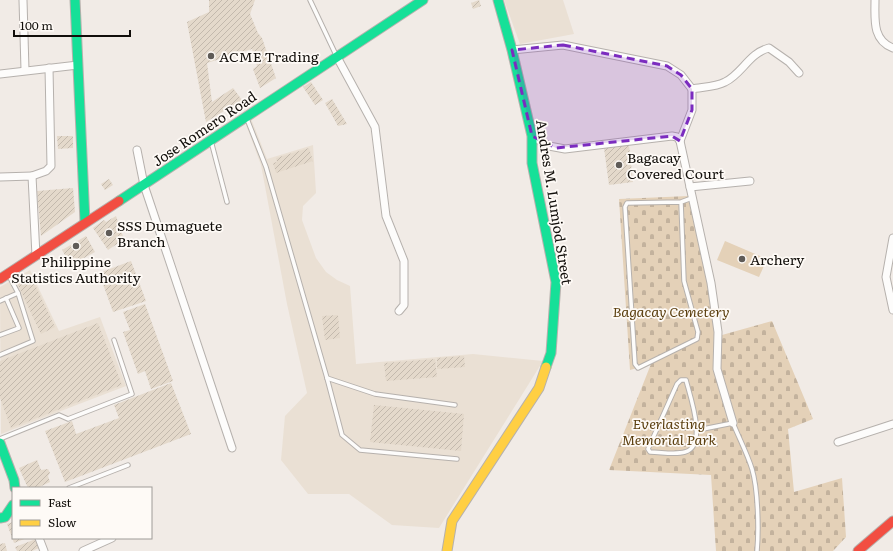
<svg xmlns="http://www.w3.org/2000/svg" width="893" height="551" viewBox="0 0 893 551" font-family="Literata,serif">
  <defs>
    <pattern id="cemetery-stones" width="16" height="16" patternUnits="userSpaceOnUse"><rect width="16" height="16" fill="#e4d1b8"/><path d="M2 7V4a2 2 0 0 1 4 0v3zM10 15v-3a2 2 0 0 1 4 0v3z" fill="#c3b29d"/></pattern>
    <pattern id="building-hatch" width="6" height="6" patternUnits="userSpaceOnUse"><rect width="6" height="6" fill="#e4d9cb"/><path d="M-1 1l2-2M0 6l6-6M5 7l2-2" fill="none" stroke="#c3b9ad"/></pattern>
  </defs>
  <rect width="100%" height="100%" fill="#f1ebe6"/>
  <g fill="#eae0d4">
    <polygon points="504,0 563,0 574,34 520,44"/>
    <polygon points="250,116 267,159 313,145 316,193 303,206 302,220 316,258 326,272 337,280 350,286 356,364 473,354 543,361 439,528 392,525 349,494 308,494 281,460 285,416 307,393 287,304 261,165 245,122"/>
    <polygon points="30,270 59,331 100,317 126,386 1,434 0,287"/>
  </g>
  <polygon fill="#e4d1b8" points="725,241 767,259 759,277 717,260"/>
  <polygon fill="url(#cemetery-stones)" points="689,196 722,335 772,321 813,419 788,429 794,492 842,478 846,537 833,551 716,551 711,475 609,470 651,364 630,370 619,199"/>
  <g fill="url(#building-hatch)">
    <polygon points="209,0 255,0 250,14 258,33 262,38 276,78 260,88 253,69 257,66 252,49 207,63 212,102 233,88 242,100 206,122 187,22 209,12"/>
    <polygon points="479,0 481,6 473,9 471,3"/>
    <polygon points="311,82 323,100 315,105 303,87"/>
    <polygon points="332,99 347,124 338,126 325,103"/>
    <polygon points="57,136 73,136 73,148 58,149"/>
    <polygon points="629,145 633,182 609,185 604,148"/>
    <polygon points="309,148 313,161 276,173 273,163 277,162 276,158"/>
    <polygon points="109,179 113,185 105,190 101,184"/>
    <polygon points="73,188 75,212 41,236 37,191"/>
    <polygon points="116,216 124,239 108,250 93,228 104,220 106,222"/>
    <polygon points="86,236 95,252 71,265 62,250"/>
    <polygon points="131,261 146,301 113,312 99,273"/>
    <polygon points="31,276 55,327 41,334 17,283"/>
    <polygon points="145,304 173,381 151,389 145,371 138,374 123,332 130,330 123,312"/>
    <polygon points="338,315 340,338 325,340 322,316"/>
    <polygon points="98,323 122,385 11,428 0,398 0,361"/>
    <polygon points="464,356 465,367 437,369 437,358"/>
    <polygon points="435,359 437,377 386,381 384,363"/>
    <polygon points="171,383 191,434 65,482 45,431 72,421 76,434 119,418 114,405"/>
    <polygon points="374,405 464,414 461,451 370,442"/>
    <polygon points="37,460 41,470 48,469 50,473 48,476 50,482 37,488 28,488 19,468"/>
    <polygon points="13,522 13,538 27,538 14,543 7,524"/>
    <polygon points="36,539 39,548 32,551 17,551 15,547"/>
    <polygon points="5,543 7,551 0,551 0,544"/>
  </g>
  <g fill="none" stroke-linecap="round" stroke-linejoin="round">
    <defs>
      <g id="lane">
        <polyline points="310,0 336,55"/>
        <polyline points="247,119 266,167 327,378 342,435 360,450 457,459"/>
        <polyline points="211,141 227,202"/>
        <polyline points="681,202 684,281 698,332 697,339 638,368 635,364 625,207 627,203 681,202 692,198"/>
        <polyline points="0,301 18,293"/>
        <polyline points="0,335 19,328 6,298"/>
        <polyline points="0,355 33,341 18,293 8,274"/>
        <polyline points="327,378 375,394 455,405"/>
        <path d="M 681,380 L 686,380 C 690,396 708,446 685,452 C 675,455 661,452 650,452 L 648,449 L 677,384 Z"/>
        <path d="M 698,430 L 733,423 C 739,438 747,453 752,469 C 758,489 759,529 757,551"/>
        <polyline points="0,439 59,415 68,419 132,394 114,340"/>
        <polyline points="69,488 128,465"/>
      </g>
      <g id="street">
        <polyline points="23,0 25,70"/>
        <path d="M 875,0 C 875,19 872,40 893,48"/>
        <polyline points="512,50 563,45 667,66 681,75 692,89"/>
        <polyline points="337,57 375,127 386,216 404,261 404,305 399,311"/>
        <polyline points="0,74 78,65"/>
        <polyline points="532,136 549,146 565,149 672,136 677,137 680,141 711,283 718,332 717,369 733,423"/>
        <path d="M 680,141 L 692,110 L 692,89 C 702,87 716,87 725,82 C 742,74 749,53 769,48 L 789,62 L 799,73"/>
        <polyline points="137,150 144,185 232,448"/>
        <polyline points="32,176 46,171 51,166 49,68"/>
        <polyline points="0,177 32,176 36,256"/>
        <polyline points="690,187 750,181"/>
        <polyline points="893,238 886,277 893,310"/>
        <polyline points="838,442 893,424"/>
        <polyline points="39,538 44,551"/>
        <polyline points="83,551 112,538"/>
      </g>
      <g id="fast">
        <polyline points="75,0 85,222"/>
        <polyline points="498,0 512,50 532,136 532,163 556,282 551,353 546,367"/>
        <polyline points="119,201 423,0"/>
        <polyline points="0,443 14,480 15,488"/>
        <polyline points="0,518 5,517 13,505"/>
      </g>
      <polyline id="slow" points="447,551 452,521 539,388 546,367"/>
      <g id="jam">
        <polyline points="0,279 119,201"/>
        <polyline points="858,551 893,521"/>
      </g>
    </defs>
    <use href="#lane" stroke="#b6b1ad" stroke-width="5.5"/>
    <use href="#street" stroke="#b6b1ad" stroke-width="9"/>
    <use href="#fast" stroke="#b6b1ad" stroke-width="11"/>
    <use href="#slow" stroke="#b6b1ad" stroke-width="11"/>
    <use href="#jam" stroke="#b6b1ad" stroke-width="11"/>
    <use href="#lane" stroke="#fdfcfb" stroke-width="3.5"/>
    <use href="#street" stroke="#fdfcfb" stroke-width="7"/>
    <use href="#fast" stroke="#16e098" stroke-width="9"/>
    <use href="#slow" stroke="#ffcf43" stroke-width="9"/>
    <use href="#jam" stroke="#f24e42" stroke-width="9"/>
  </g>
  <path fill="#7b2cbf" fill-opacity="0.2" stroke="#7b2cbf" stroke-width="3" stroke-dasharray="8 5" stroke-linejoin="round" d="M 563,45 L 667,66 L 681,75 L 692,89 L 692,110 L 680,141 L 672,136 L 556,148 L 532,136 L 512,50 Z"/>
  <g fill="#5f5b57" stroke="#fefaf6" stroke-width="1.5">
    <circle cx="211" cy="56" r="4"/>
    <circle cx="619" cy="165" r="4"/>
    <circle cx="109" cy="233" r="4"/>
    <circle cx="76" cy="246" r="4"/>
    <circle cx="742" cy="259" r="4"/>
  </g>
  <g text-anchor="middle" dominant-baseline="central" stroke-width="3.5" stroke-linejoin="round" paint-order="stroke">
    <g font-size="14" fill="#110e0a" stroke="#fefaf6" text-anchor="start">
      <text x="219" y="56">ACME Trading</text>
      <text x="627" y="157">Bagacay<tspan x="627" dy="16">Covered Court</tspan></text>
      <text x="117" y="225">SSS Dumaguete<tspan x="117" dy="16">Branch</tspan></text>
      <text x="750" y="259">Archery</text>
      <text x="76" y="261" text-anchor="middle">Philippine<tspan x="76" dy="16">Statistics Authority</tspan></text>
    </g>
    <g font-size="14" fill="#110e0a" stroke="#fefaf6">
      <text transform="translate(204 128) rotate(-34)">Jose Romero Road</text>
      <text transform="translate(555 202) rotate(81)">Andres M. Lumjod Street</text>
    </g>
    <g font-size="14" font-style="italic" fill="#5b3f0f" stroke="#fefaf6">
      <text x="671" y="311">Bagacay Cemetery</text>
      <text x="669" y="423">Everlasting<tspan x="669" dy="16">Memorial Park</tspan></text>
    </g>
  </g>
  <rect x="12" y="487" width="140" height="52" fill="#fefaf6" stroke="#9f9c98"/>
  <rect x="20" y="500" width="20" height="6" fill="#16e098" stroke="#9f9c98"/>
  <text x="48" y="507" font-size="12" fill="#110e0a">Fast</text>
  <rect x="20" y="520" width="20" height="6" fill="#ffcf43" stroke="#9f9c98"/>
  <text x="48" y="527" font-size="12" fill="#110e0a">Slow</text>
  <path d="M14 30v6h116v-6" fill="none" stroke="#110e0a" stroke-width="2"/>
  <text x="20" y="30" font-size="12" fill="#110e0a" stroke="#fefaf6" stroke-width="3" paint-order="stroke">100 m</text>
</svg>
